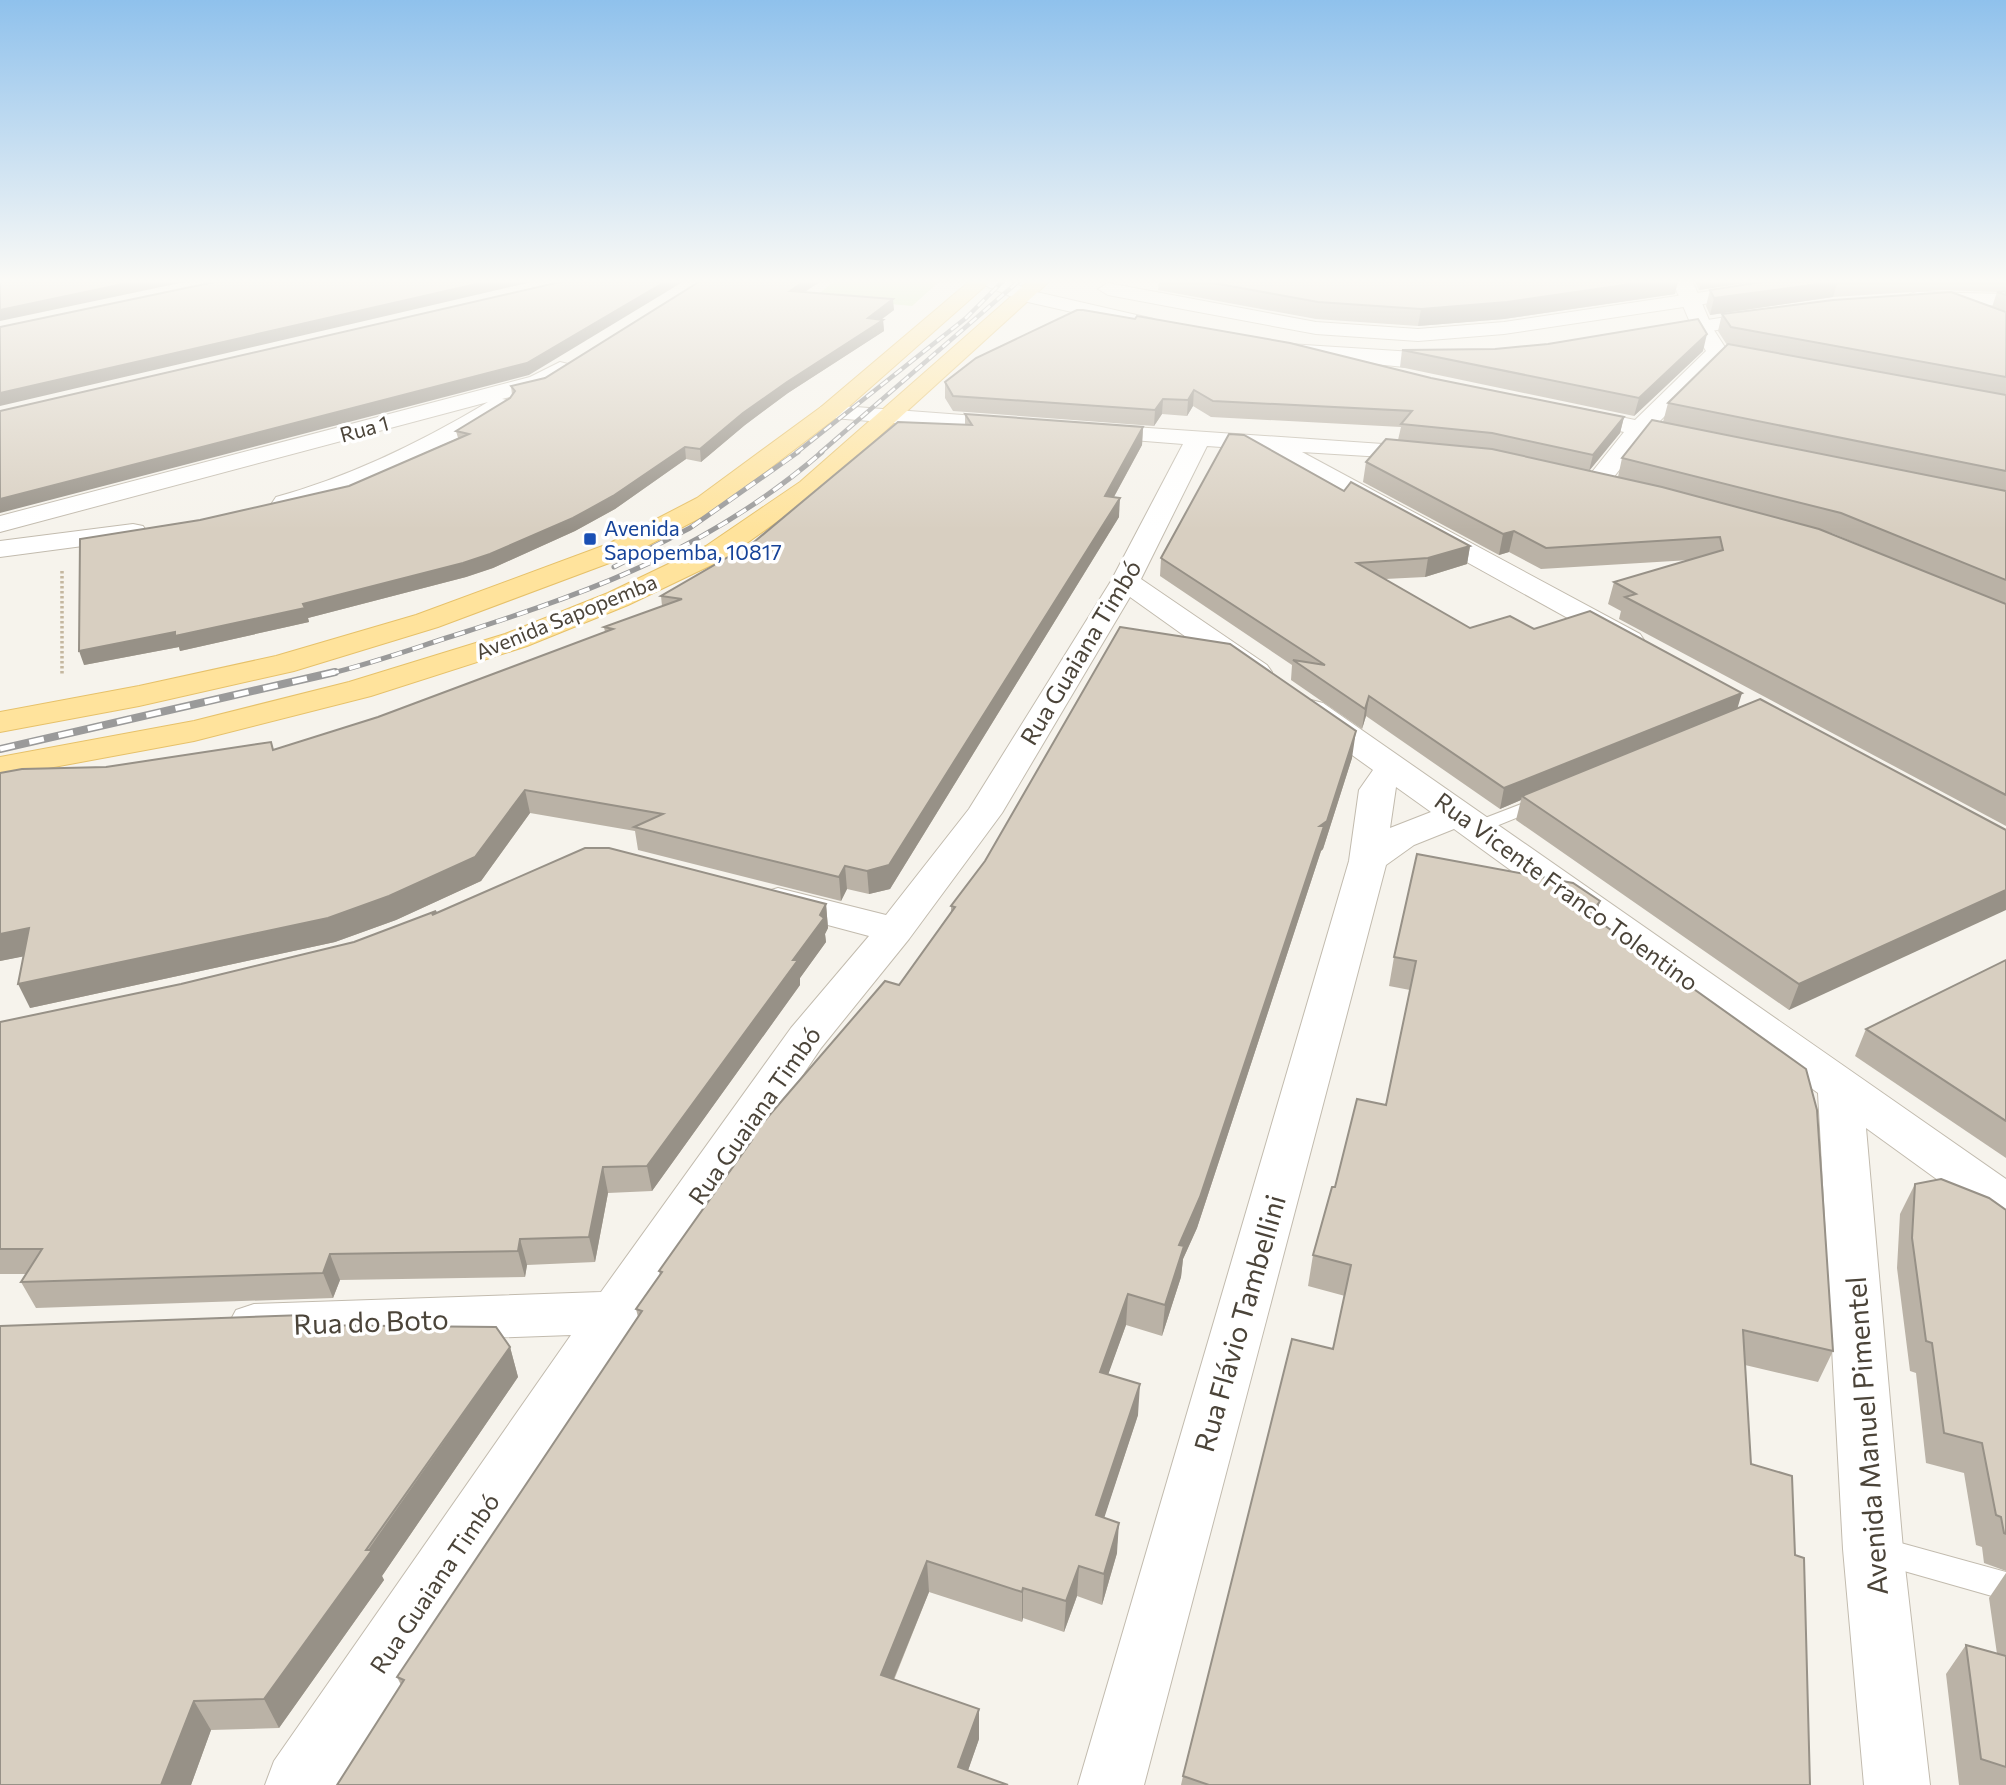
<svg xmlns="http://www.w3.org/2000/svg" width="2006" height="1785" viewBox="0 0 2006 1785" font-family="Commissioner,sans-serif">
  <rect width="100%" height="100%" fill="#f6f3ec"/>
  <polygon fill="#d2eab5" points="836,280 941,280 912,306 815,297"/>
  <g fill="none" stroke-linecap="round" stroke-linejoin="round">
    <defs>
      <g id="service">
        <polygon points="1542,796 1551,801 1548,805 1484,831 1478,832 1469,827 1472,823"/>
        <polygon points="1879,1537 2006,1572 2006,1600 1869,1561 1864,1551 1869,1541"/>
      </g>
      <g id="minor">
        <polygon points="1672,280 1692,280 1712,327 1728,352 1657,424 1704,434 1707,439 1704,444 1695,446 1646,436 1606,487 1597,490 1588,487 1584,482 1624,432 1565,419 1561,414 1565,409 1573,407 1635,420 1706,351 1692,327"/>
        <path d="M 560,362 L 568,364 L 571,369 C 557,389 524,393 502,399 L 508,400 L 512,405 C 492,433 308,517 276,509 L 272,503 L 276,497 C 352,476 421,442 488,402 L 0,532 L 0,516 L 530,377 Z"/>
        <polygon points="829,405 1016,419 1024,421 1028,426 1024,431 1016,433 821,417 817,412 821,407"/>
        <polygon points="1090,424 1441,448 1444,453 1441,458 1432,460 1302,452 1640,634 1644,640 1640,646 1629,649 1618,646 1265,450 1207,446 1141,579 1267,665 1272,672 1267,679 1256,681 1245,679 1130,597 1002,813 909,939 821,1048 633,1327 337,1785 265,1785 274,1761 571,1335 254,1346 236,1340 228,1325 236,1310 254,1304 601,1292 791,1028 869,936 764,908 759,900 764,892 778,888 886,915 969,809 1111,581 1183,444 1082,436 1078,431 1082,426"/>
        <polygon points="133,524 143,526 147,532 143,538 0,557 0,541"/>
        <path d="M 1311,700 L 1323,703 L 2006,1179 L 2006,1222 L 1989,1217 L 1866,1128 L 1903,1549 L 1930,1785 L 1864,1785 L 1843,1549 L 1818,1093 L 1454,829 L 1414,845 L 1386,865 L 1144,1785 L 1078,1785 L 1349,861 L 1359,790 L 1373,770 L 1299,717 L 1295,710 L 1299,703 ZM 1396,787 L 1431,812 L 1390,828 Z"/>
      </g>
      <g id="tertiary">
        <polygon points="980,280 1006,280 1032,291 1154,319 1157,323 1154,327 1147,329 1019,300 982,284"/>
        <polygon points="1783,280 1832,280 1823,286 1504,334 1418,341 1316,334 1108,295 1098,289 1108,283 1316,322 1418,329 1504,322"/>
        <polygon points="1917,292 2006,294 2006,306 1910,302 1907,298 1910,294"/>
        <polygon points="1771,310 1778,312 1781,316 1778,320 1650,341 1643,339 1640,335 1643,331 1650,329"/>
        <polygon points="1289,344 1460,355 1463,360 1460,365 1405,367 1281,355 1278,350 1281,345"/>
      </g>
      <g id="primary">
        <polygon points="971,280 992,280 837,417 715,510 628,556 438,627 294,671 139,706 0,732 0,712 139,686 276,656 416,615 608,544 697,498 821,407"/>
        <polygon points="1030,280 1051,280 818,492 726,558 628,605 527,646 371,696 194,741 0,777 0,757 194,721 349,682 505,634 608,593 706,546 800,482"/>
      </g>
    </defs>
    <use href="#service" stroke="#c2bbae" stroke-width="2"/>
    <use href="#minor" stroke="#c2bbae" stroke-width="2"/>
    <use href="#tertiary" stroke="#c2bbae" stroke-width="2"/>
    <use href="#primary" stroke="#e6c16a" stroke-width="2"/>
    <polyline stroke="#c4b79f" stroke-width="3.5" stroke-dasharray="2.5 2.5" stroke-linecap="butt" points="62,571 62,674"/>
    <use href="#service" fill="#fff" fill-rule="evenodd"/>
    <use href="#minor" fill="#fff" fill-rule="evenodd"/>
    <use href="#tertiary" fill="#fff" fill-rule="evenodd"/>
    <use href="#primary" fill="#ffe39c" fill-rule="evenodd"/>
    <defs>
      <g id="rail-far2">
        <polyline points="796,453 966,318 1004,280"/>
        <polyline points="820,453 1020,280"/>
      </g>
      <g id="rail-far1">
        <polyline points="614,567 690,528 798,452"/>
        <path d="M 328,674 C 374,663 420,646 465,632 C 601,588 712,547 822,452"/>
      </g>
      <polyline id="rail" points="0,749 335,672"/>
    </defs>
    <use href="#rail-far2" stroke="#9a9a9a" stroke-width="4.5"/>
    <use href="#rail-far1" stroke="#9a9a9a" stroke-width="5"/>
    <use href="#rail" stroke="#9a9a9a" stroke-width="8"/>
    <use href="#rail-far2" stroke="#fff" stroke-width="2.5" stroke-dasharray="9" stroke-linecap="butt"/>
    <use href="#rail-far1" stroke="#fff" stroke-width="3.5" stroke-dasharray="11" stroke-linecap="butt"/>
    <use href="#rail" stroke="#fff" stroke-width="5" stroke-dasharray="15" stroke-linecap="butt"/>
  </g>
  <g fill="#bab2a6" fill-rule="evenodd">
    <polygon points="1159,280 1678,280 1675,294 1504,319 1418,326 1316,319 1158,290"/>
    <polygon points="1694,280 1764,280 1699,290"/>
    <path d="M 1774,280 L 2006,280 L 2006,826 L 1619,619 L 1621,611 L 1608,604 L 1614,582 L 1690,560 L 1541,569 L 1509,552 L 1499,555 L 1363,482 L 1366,462 L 1398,440 L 1401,427 L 1211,417 L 1193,406 L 1187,416 L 1162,414 L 1154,426 L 953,411 L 945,398 L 945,382 L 1431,378 L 1624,417 L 1620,433 L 1589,471 L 1618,477 L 1622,458 L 1663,422 L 1668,403 L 1727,345 L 1718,331 L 1722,314 L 1992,307 L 1997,292 L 1943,290 L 1833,297 L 1710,315 L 1706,306 L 1710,290 ZM 1821,530 L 1834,534 L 1949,582 Z"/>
    <polygon points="805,292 894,310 881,320 883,320 884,331 788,393 745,425 701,462 686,459 615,509 575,531 493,568 466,577 308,618 309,622 180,651 179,647 84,665 200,520 349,486 458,438 456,431 510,398 512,395 511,386 545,378"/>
    <polygon points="1402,350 1703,351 1634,416 1400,367"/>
    <polygon points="965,414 1143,427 1142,445 1114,497 1119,517 890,889 869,894 847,889 841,901 638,850 635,831 530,813 481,881 396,920 335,942 30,1008 24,956 0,961 0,773 106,767 273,750 378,717 605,632 604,627 662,606 661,596 965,425"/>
    <polygon points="1344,491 1470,546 1467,564 1425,577 1385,579 1470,628 1534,629 1737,708 2003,829 1789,1010 1516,820 1521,800 1500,809 1366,716 1362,729 1291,680 1292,665 1160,576 1161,558"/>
    <polygon points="1352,758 1323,849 1321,851 1197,1228 1183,1259 1181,1277 1162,1336 1126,1325 1108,1374 1138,1415 1104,1517 1117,1553 1102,1605 1077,1596 1064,1632 1023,1618 1022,1622 929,1592 894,1680 979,1709 979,1739 968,1770 401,1685 397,1677 638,1317 636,1309 660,1275 659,1271 750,1143 749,1139 899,985 951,912 951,906"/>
    <polygon points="1600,901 1595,918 1833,1351 1818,1382 1745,1365 1751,1464 1795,1555 1810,1785 1181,1785 1183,1776 1333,1349 1345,1296 1308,1286 1313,1255 1335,1187 1386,1105 1410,990 1389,986 1394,957"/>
    <polygon points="826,904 828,928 825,934 826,942 800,978 800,985 652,1191 608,1193 595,1262 527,1265 525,1277 340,1280 333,1298 36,1308 21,1282 26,1274 0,1274 0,1022 181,984 354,942 437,914"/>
    <polygon points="2006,960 2006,1158 1855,1056 1866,1029"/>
    <polygon points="1915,1184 2006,1210 2006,1571 1984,1563 1982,1547 1976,1545 1964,1473 1926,1463 1916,1373 1910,1371 1897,1268 1900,1214"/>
    <polygon points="306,1325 510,1347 518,1377 382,1576 384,1580 279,1728 211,1730 191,1785 0,1785"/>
    <polygon points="2006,1573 2006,1785 1959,1785 1946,1674 1966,1645 1997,1654 1989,1598"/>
  </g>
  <g fill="#979187">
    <polygon points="142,280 194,280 0,321 0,310"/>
    <polygon points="494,280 540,280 0,406 0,393"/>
    <polygon points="668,280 686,280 529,375 0,513 0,499"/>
    <polygon points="806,280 823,280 791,301 790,291"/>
    <polygon points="1658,280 1678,280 1675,294 1504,319 1418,326 1421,309"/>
    <polygon points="1702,280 1764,280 1699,290"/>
    <polygon points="1838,281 1833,297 1710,315 1714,298"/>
    <polygon points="893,299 894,310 868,329 868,318"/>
    <polygon points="883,320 884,331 788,393 745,425 701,462 700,449 743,413 787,382"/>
    <polygon points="1707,334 1703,351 1634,416 1639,398"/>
    <polygon points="1194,390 1193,406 1187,416 1188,400"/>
    <polygon points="1163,399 1162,414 1154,426 1155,410"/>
    <polygon points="1624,417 1620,433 1589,471 1593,455"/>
    <polygon points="1143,427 1142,445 1104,515 1105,496"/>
    <polygon points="685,447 686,459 615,509 575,531 493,568 466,577 308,618 309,622 180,651 179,647 84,665 79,651 303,604"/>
    <polygon points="1120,498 1119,517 890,889 869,894 867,871"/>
    <polygon points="1514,531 1509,552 1499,555 1503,534"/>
    <polygon points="1470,546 1467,564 1425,577 1428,558"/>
    <polygon points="1742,693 1736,713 1522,796 1521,800 1500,809 1504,788"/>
    <polygon points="1369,696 1366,716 1362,729 1365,709"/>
    <polygon points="1356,731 1352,758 1323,849 1321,851 1197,1228 1183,1259 1181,1277 1162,1336 1165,1305 1179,1245 1320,826"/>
    <polygon points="525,790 530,813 481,881 396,920 335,942 30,1008 18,984"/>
    <polygon points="845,866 847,889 841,901 839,877"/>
    <polygon points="2006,890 2006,910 1789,1010 1799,984"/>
    <polygon points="1600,901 1592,930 1590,915"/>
    <polygon points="826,904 828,928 825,934 826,942 800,978 800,985 652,1191 647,1166 820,915"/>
    <polygon points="29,928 41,953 0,961 0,934"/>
    <polygon points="603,1167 608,1193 595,1262 589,1237"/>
    <polygon points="520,1239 527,1265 525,1277 518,1251"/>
    <polygon points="330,1254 340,1280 333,1298 323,1273"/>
    <polygon points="1128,1294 1126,1325 1098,1403 1100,1372"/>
    <polygon points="303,1315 315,1346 299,1325"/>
    <polygon points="510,1347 518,1377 382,1576 384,1580 279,1728 264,1699"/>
    <polygon points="1140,1384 1138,1415 1095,1546 1096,1515"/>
    <polygon points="1119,1523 1117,1553 1102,1605 1104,1574"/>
    <polygon points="927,1561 929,1592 883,1705 881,1675"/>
    <polygon points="1079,1566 1077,1596 1064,1632 1066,1601"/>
    <polygon points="1023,1588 1023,1618 1022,1622 1022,1592"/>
    <polygon points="194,1701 211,1730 191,1785 161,1785"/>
    <polygon points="979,1709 979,1739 963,1785 958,1767"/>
  </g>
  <g fill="#d8cfc1" stroke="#979187" stroke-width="2">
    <polygon points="0,280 142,280 0,310"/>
    <polygon points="224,280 494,280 0,393 0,327"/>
    <polygon points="569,280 668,280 527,363 0,499 0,411"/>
    <polygon points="702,280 806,280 790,291 893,299 868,318 883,320 787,382 743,413 700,449 685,447 613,496 573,518 490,554 463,563 303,604 305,608 175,636 175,632 79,651 80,539 200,520 349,486 469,434 456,431 510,398 515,391 511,386 545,378"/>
    <polygon points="1197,280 1658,280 1507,302 1421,309 1318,302"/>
    <polygon points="1774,280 1848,280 1714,298 1710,290"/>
    <polygon points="2006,291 2006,295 1997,292"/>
    <polygon points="1951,292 2006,312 2006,377 1731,327 1722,314 1833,300"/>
    <polygon points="1077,310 1083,310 1135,319 1137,316 1290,343 1431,378 1624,417 1593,455 1492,433 1401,424 1412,411 1213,401 1194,390 1188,400 1163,399 1155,410 953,396 945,382 976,358"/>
    <polygon points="1698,319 1707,334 1639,398 1402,350 1495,349 1548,344"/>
    <polygon points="1728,344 2006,395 2006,471 1668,403"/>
    <polygon points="965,414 1143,427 1105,496 1120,498 889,865 867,871 845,866 839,877 634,827 663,814 525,790 475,857 389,896 328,918 18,984 29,928 0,934 0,773 22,769 106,767 271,742 273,750 378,717 613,629 604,627 682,599 661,596 754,542 898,422 972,425"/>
    <polygon points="1652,420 2006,491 2006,580 1841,513 1622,458"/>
    <polygon points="1229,434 1244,435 1344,491 1351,482 1470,546 1428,558 1357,563 1470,628 1510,616 1534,629 1590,611 1742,693 1504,788 1369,696 1365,709 1293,660 1325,665 1161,558"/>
    <polygon points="1386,439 1492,449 1662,487 1819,529 2006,604 2006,795 1625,597 1636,594 1614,582 1723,550 1720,537 1546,548 1514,531 1503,534 1366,462"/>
    <polygon points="1120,627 1230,644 1356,731 1327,821 1320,826 1324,826 1200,1197 1179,1245 1184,1246 1165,1305 1128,1294 1100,1372 1140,1384 1096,1515 1119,1523 1104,1574 1079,1566 1066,1601 1023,1588 1022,1592 927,1561 881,1675 979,1709 958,1767 1008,1785 337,1785 404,1680 397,1677 642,1311 636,1309 662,1272 659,1271 752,1140 749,1139 885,981 899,985 955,907 951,906 985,861"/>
    <polygon points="1760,699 2006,830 2006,890 1799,984 1522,796"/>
    <polygon points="585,848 609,848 826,904 820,915 824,918 793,960 798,960 647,1166 603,1167 589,1237 520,1239 518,1251 330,1254 323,1273 21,1282 42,1249 0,1249 0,1022 181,984 354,942 436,911 432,915"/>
    <polygon points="1417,854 1573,883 1600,901 1590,915 1806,1069 1817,1110 1833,1351 1743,1330 1751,1464 1792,1476 1795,1555 1804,1558 1810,1785 1209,1785 1183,1776 1292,1339 1333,1349 1351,1265 1313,1255 1332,1187 1335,1187 1357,1099 1386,1105 1416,961 1394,957"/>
    <polygon points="2006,960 2006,1121 1866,1029"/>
    <polygon points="1941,1179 1989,1198 2006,1210 2006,1534 2004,1533 2001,1517 1996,1515 1982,1443 1944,1433 1932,1343 1926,1341 1912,1238 1915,1184"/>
    <polygon points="303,1315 299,1325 496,1327 510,1347 366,1550 372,1550 264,1699 194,1701 161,1785 0,1785 0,1326"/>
    <polygon points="1966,1645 2006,1656 2006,1767 1981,1759"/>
  </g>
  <linearGradient id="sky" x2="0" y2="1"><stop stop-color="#8fc1ec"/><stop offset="0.53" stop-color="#fbfaf6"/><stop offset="1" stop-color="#fbfaf6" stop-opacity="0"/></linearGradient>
  <rect width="2006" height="530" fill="url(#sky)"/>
  <rect fill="#1a4fb4" stroke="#fff" stroke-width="2.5" x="583" y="532" width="14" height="14" rx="3.5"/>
  <g text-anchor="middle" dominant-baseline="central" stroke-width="7" stroke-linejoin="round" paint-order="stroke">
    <g font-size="21" fill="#4b4439" stroke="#fff">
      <text transform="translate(364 428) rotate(-15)">Rua 1</text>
      <text transform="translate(566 616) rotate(-22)">Avenida Sapopemba</text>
    </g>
    <g font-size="21" fill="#164399" stroke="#fff" text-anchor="start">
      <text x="604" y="527">Avenida<tspan x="604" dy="24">Sapopemba, 10817</tspan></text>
    </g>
    <g font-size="24" fill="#4b4439" stroke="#fff">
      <text transform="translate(1080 652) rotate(-59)">Rua Guaiana Timbó</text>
      <text transform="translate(1567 891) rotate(36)">Rua Vicente Franco Tolentino</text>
      <text transform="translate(754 1115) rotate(-55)">Rua Guaiana Timbó</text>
      <text transform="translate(434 1583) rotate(-56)">Rua Guaiana Timbó</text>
    </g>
    <g font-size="28" fill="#4b4439" stroke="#fff">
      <text transform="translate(371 1321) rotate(-2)">Rua do Boto</text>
      <text transform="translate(1239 1323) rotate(-74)">Rua Flávio Tambellini</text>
      <text transform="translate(1866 1436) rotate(-94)">Avenida Manuel Pimentel</text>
    </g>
  </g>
</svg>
